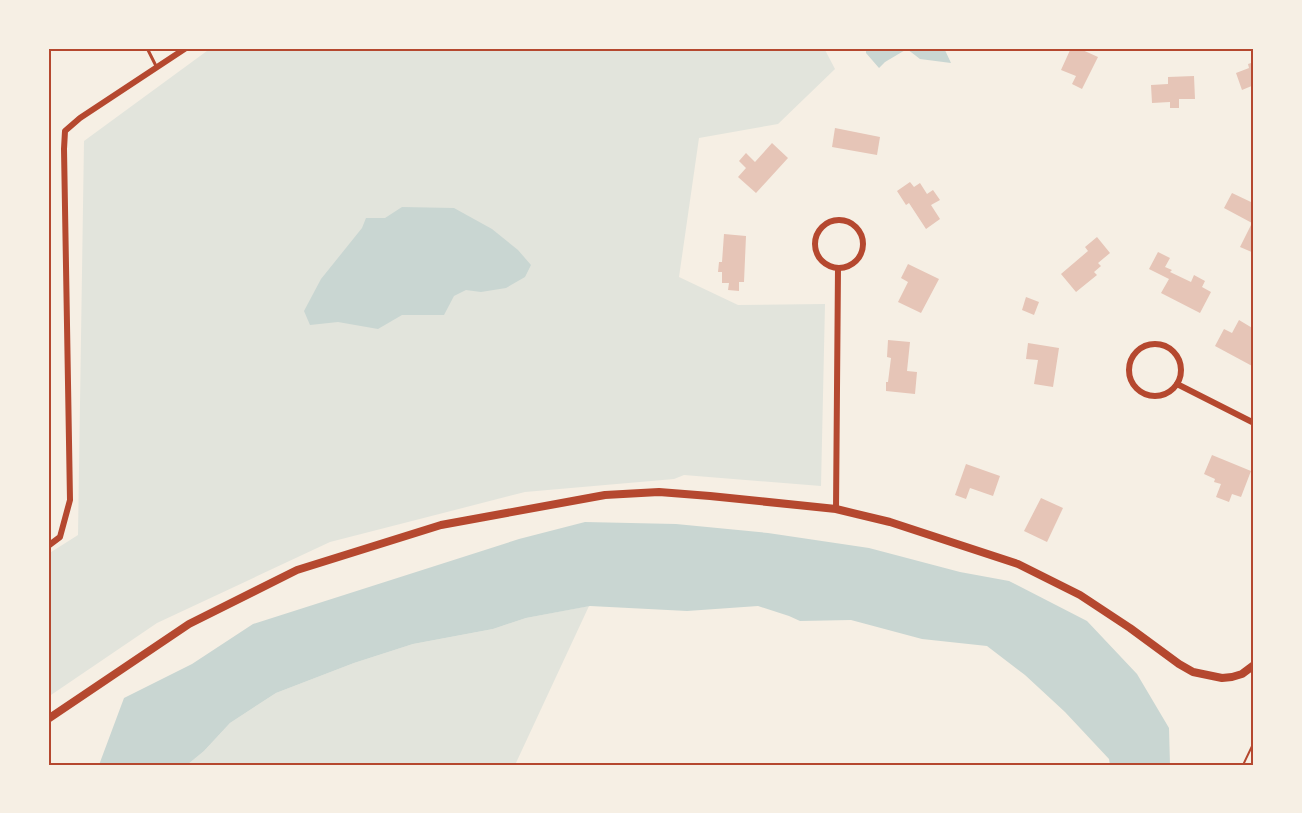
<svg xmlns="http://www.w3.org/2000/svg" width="1302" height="813" viewBox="0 0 1302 813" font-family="'DM Sans',sans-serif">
  <rect width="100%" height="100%" fill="#f6efe4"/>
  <g fill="#e2e4dc">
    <polygon points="211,48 824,48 835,69 778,124 699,138 679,277 738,305 825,304 821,486 684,475 674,479 525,492 330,542 157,623 48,697 48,554 78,535 84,141"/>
    <polygon points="589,606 515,765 187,765 204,751 230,723 276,693 354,663 413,644 493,629 526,618"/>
  </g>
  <g fill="#c9d6d2">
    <polygon points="866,48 944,48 951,63 920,59 907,49 885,62 879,68 866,53"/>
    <polygon points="402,207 454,208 492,229 518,250 531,265 525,277 506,288 481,292 466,290 454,296 444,315 402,315 378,329 338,322 310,325 304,311 321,279 362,228 366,218 385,218"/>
    <polygon points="585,522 676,524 768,533 869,548 960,572 1009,581 1087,621 1137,674 1169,728 1170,765 1110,765 1109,759 1065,712 1025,675 987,646 922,639 851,620 800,621 789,616 758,606 687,611 590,606 526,618 493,629 413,644 354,663 276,693 230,723 204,751 187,765 99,765 124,698 192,664 253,624 519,539"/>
  </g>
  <g fill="#e6c5b7">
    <polygon points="1071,48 1078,48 1098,57 1082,89 1072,84 1076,76 1061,70"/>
    <polygon points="1254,62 1254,85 1242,90 1236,73 1249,68 1248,64"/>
    <polygon points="1194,76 1195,99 1179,99 1179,108 1170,108 1170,102 1152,103 1151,85 1168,84 1168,77"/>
    <polygon points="835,128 880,137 877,155 832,147"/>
    <polygon points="772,143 788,158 756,193 738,177 746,168 739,161 746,153 755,162"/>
    <polygon points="910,182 914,187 920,183 927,194 933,190 940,200 931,205 940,219 926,229 909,203 906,205 897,191"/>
    <polygon points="1232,193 1251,202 1254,196 1254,253 1240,247 1252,223 1224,208"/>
    <polygon points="724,234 746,236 744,282 739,282 739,291 728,290 729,283 722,283 722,272 718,272 719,262 722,262"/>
    <polygon points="1097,237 1110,253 1098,263 1101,266 1094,272 1097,275 1076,292 1061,274 1088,251 1085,247"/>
    <polygon points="1158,252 1170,258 1165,267 1172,270 1170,272 1191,282 1194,275 1205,281 1202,287 1211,292 1200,313 1161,293 1169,279 1149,269"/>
    <polygon points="908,264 939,279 921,313 898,302 908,282 901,278"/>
    <polygon points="1026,297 1039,302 1034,315 1022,310"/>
    <polygon points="1239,320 1254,329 1253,334 1254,334 1254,367 1215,346 1224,329 1232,333"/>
    <polygon points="888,340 910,342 907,371 917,372 915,394 886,391 886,382 888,382 891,358 887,357"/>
    <polygon points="1028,343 1059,348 1053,387 1034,384 1038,360 1026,359"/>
    <polygon points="1212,455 1251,471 1241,497 1232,494 1229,502 1216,497 1221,484 1214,482 1215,479 1204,474"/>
    <polygon points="966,464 1000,476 993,496 970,488 966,499 955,495"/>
    <polygon points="1041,498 1063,508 1047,542 1024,531"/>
  </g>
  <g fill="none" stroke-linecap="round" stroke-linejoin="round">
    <polyline stroke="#b5482f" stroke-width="2" points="1243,765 1254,742"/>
    <polyline stroke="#b5482f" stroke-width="3" points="147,48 156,66"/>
    <g stroke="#b5482f" stroke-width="6">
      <circle cx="839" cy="244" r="24"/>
      <circle cx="1155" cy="370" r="26"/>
      <polyline points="1177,384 1254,423"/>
      <polyline points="836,509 838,268"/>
      <polyline points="48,546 60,537 70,500 64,149 65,131 80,118 186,48"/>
    </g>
    <polyline stroke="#b5482f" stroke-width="8" points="48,719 189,624 297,570 441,525 605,495 659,492 710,496 836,509 890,522 1018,564 1080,595 1130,628 1179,664 1193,672 1222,678 1232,677 1242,674 1254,665"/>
  </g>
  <rect width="1302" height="813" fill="none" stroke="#f6efe4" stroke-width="99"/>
  <rect x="50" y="50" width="1202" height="714" fill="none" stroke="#b5482f" stroke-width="2"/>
</svg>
